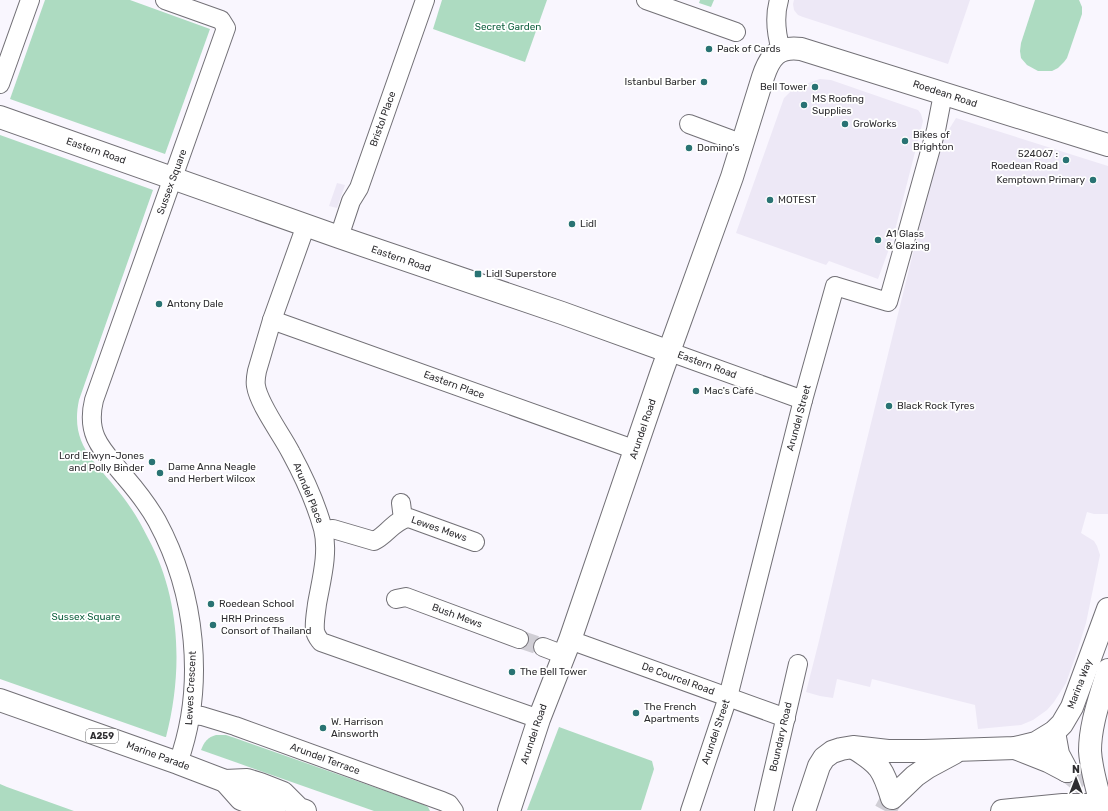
<svg xmlns="http://www.w3.org/2000/svg" width="1108" height="811" viewBox="0 0 1108 811" font-family="Rubik,sans-serif">
  <rect width="100%" height="100%" fill="#f9f6fe"/>
  <g fill="#ede8f6">
    <polygon points="794,0 970,0 948,64 803,17 798,15 794,10 793,4"/>
    <polygon points="820,79 831,80 909,107 918,110 921,114 923,121 893,238 878,279 829,261 826,265 736,233 784,98 794,88"/>
    <polygon points="956,118 1108,166 1108,514 1094,514 1087,512 1081,533 1094,541 1097,546 1100,555 1086,623 1077,652 1066,683 1054,702 1047,710 1033,720 1021,725 978,729 975,705 872,679 870,687 837,679 833,698 820,696 806,692 819,641 852,500 940,144"/>
    <polygon points="337,183 345,185 337,208 329,206"/>
  </g>
  <g fill="#addbc1">
    <polygon points="45,0 130,0 210,29 165,154 10,99"/>
    <polygon points="442,0 547,0 525,62 433,29"/>
    <polygon points="700,0 714,0 711,7 699,3"/>
    <polygon points="1035,0 1079,0 1082,7 1082,14 1067,58 1064,62 1058,68 1052,71 1038,71 1027,65 1021,58 1020,51 1021,43"/>
    <path d="M 0,135 L 153,190 L 79,400 C 69,447 98,463 123,497 C 133,510 141,524 148,538 C 181,599 183,672 166,737 L 165,737 L 0,679 Z"/>
    <polygon points="559,727 652,761 654,769 641,810 527,810"/>
    <path d="M 216,735 L 226,735 L 235,738 L 422,804 L 428,807 L 430,811 L 374,811 L 201,750 C 204,742 208,737 216,735 Z"/>
    <polygon points="0,784 7,787 74,811 0,811"/>
  </g>
  <g fill="none" stroke-linecap="round" stroke-linejoin="round">
    <polyline stroke="#d0ced5" stroke-width="18" stroke-dasharray="18 9" stroke-linecap="butt" points="519,639 543,647"/>
    <polyline stroke="#d0ced5" stroke-width="22" stroke-dasharray="22 11" stroke-linecap="butt" points="885,811 892,798"/>
    <polyline stroke="#d0ced5" stroke-width="22" stroke-dasharray="22 11" stroke-linecap="butt" points="1067,771 1083,784 1108,802"/>
    <defs>
      <g id="street">
        <path d="M 165,0 L 221,20 L 226,28 L 94,400 C 85,437 104,451 125,477 C 137,491 148,505 157,521 C 196,593 206,686 178,763"/>
        <polyline points="646,0 736,32"/>
        <path d="M 779,0 C 774,17 776,33 781,50"/>
        <polyline points="0,84 30,0"/>
        <polyline points="689,124 743,144"/>
        <path d="M 306,225 L 272,320 L 257,371 C 256,376 255,381 256,386 C 259,405 282,435 291,453 C 304,477 316,503 323,529 C 329,553 321,581 317,604 C 316,613 314,622 315,631 C 316,636 318,638 321,642 L 539,719"/>
        <polyline points="339,237 351,201 359,188 425,0"/>
        <polyline points="272,320 636,450"/>
        <polyline points="670,352 803,400"/>
        <polyline points="401,503 403,519"/>
        <path d="M 324,530 L 333,529 L 374,541 C 386,536 395,519 409,518 L 475,542"/>
        <polyline points="396,599 406,597 519,639"/>
        <polyline points="570,640 786,718"/>
        <polyline points="543,647 564,655"/>
        <polyline points="191,715 202,716 235,726 442,801 449,804 454,811"/>
        <polyline points="690,811 728,697 803,400 835,286 888,302 936,130 943,94"/>
        <polyline points="764,811 798,664"/>
      </g>
      <g id="secondary">
        <polyline points="0,117 339,237 562,313 670,352"/>
        <path d="M 854,748 C 880,764 883,769 892,798 L 915,776 L 928,767 L 954,753"/>
        <path d="M 1101,805 C 1097,787 1091,769 1090,751 C 1090,723 1101,696 1108,670"/>
        <path d="M 509,811 L 539,719 L 570,640 L 662,371 L 732,177 L 763,77 C 770,56 778,46 801,49 L 1108,145"/>
        <polyline points="804,811 819,766 824,758 832,752 841,749 853,747 888,751 924,751 1015,748 1036,743 1054,732 1062,724 1072,707 1108,609"/>
      </g>
      <g id="primary">
        <polyline points="0,700 178,763 225,781 247,780 260,784 283,793 299,809 305,811"/>
        <polyline points="1054,732 1058,754 1067,771"/>
        <polyline points="1015,748 1048,761 1067,771"/>
        <polyline points="225,781 241,799 274,811"/>
        <polyline points="1002,811 1063,805 1108,805"/>
      </g>
    </defs>
    <use href="#street" stroke="#727076" stroke-width="20"/>
    <use href="#secondary" stroke="#727076" stroke-width="24"/>
    <use href="#primary" stroke="#727076" stroke-width="24"/>
    <use href="#street" stroke="#fff" stroke-width="18"/>
    <use href="#secondary" stroke="#fff" stroke-width="22"/>
    <use href="#primary" stroke="#fff" stroke-width="22"/>
  </g>
  <g fill="#297373" stroke="#fff" stroke-width="1.5">
    <circle cx="709" cy="49" r="4"/>
    <circle cx="704" cy="82" r="4"/>
    <circle cx="815" cy="87" r="4"/>
    <circle cx="804" cy="105" r="4"/>
    <circle cx="845" cy="124" r="4"/>
    <circle cx="905" cy="141" r="4"/>
    <circle cx="689" cy="148" r="4"/>
    <circle cx="1066" cy="160" r="4"/>
    <circle cx="1093" cy="180" r="4"/>
    <circle cx="770" cy="200" r="4"/>
    <circle cx="572" cy="224" r="4"/>
    <circle cx="878" cy="240" r="4"/>
    <rect x="474" y="270" width="8" height="8" rx="2"/>
    <circle cx="159" cy="304" r="4"/>
    <circle cx="696" cy="391" r="4"/>
    <circle cx="889" cy="406" r="4"/>
    <circle cx="152" cy="462" r="4"/>
    <circle cx="160" cy="473" r="4"/>
    <circle cx="211" cy="604" r="4"/>
    <circle cx="213" cy="625" r="4"/>
    <circle cx="512" cy="672" r="4"/>
    <circle cx="636" cy="713" r="4"/>
    <circle cx="323" cy="728" r="4"/>
  </g>
  <g text-anchor="middle" dominant-baseline="central" stroke-width="3.5" stroke-linejoin="round" paint-order="stroke">
    <rect fill="#fff" stroke="#6d6c6e" stroke-width="1" x="86" y="729" width="32" height="14" rx="3"/>
    <g font-size="9" font-weight="bold" fill="#2e2d30">
      <text x="102" y="736">A259</text>
    </g>
    <g font-size="10" fill="#146342" stroke="#fff">
      <text x="508" y="27">Secret Garden</text>
      <text x="86" y="617">Sussex Square</text>
    </g>
    <g font-size="10" fill="#2e2d30" stroke="#fff" text-anchor="start">
      <text x="717" y="49">Pack of Cards</text>
      <text x="696" y="82" text-anchor="end">Istanbul Barber</text>
      <text x="807" y="87" text-anchor="end">Bell Tower</text>
      <text x="812" y="99">MS Roofing<tspan x="812" dy="12">Supplies</tspan></text>
      <text x="853" y="124">GroWorks</text>
      <text x="913" y="135">Bikes of<tspan x="913" dy="12">Brighton</tspan></text>
      <text x="697" y="148">Domino's</text>
      <text x="1058" y="154" text-anchor="end">524067 :<tspan x="1058" dy="12">Roedean Road</tspan></text>
      <text x="1085" y="180" text-anchor="end">Kemptown Primary</text>
      <text x="778" y="200">MOTEST</text>
      <text x="580" y="224">Lidl</text>
      <text x="886" y="234">A1 Glass<tspan x="886" dy="12">&amp; Glazing</tspan></text>
      <text x="486" y="274">Lidl Superstore</text>
      <text x="167" y="304">Antony Dale</text>
      <text x="704" y="391">Mac's Café</text>
      <text x="897" y="406">Black Rock Tyres</text>
      <text x="144" y="456" text-anchor="end">Lord Elwyn-Jones<tspan x="144" dy="12">and Polly Binder</tspan></text>
      <text x="168" y="467">Dame Anna Neagle<tspan x="168" dy="12">and Herbert Wilcox</tspan></text>
      <text x="219" y="604">Roedean School</text>
      <text x="221" y="619">HRH Princess<tspan x="221" dy="12">Consort of Thailand</tspan></text>
      <text x="520" y="672">The Bell Tower</text>
      <text x="644" y="707">The French<tspan x="644" dy="12">Apartments</tspan></text>
      <text x="331" y="722">W. Harrison<tspan x="331" dy="12">Ainsworth</tspan></text>
    </g>
    <g font-size="10" fill="#2e2d30" stroke="#fff">
      <text transform="translate(945 94) rotate(18)">Roedean Road</text>
      <text transform="translate(383 119) rotate(-70)">Bristol Place</text>
      <text transform="translate(96 151) rotate(19)">Eastern Road</text>
      <text transform="translate(172 182) rotate(-70)">Sussex Square</text>
      <text transform="translate(401 259) rotate(19)">Eastern Road</text>
      <text transform="translate(707 365) rotate(20)">Eastern Road</text>
      <text transform="translate(454 385) rotate(20)">Eastern Place</text>
      <text transform="translate(799 418) rotate(-75)">Arundel Street</text>
      <text transform="translate(643 429) rotate(-71)">Arundel Road</text>
      <text transform="translate(308 493) rotate(68)">Arundel Place</text>
      <text transform="translate(439 529) rotate(19)">Lewes Mews</text>
      <text transform="translate(457 616) rotate(20)">Bush Mews</text>
      <text transform="translate(678 679) rotate(20)">De Courcel Road</text>
      <text transform="translate(1080 684) rotate(-69)">Marina Way</text>
      <text transform="translate(191 688) rotate(-87)">Lewes Crescent</text>
      <text transform="translate(716 732) rotate(-71)">Arundel Street</text>
      <text transform="translate(534 734) rotate(-71)">Arundel Road</text>
      <text transform="translate(781 737) rotate(-77)">Boundary Road</text>
      <text transform="translate(158 756) rotate(20)">Marine Parade</text>
      <text transform="translate(325 759) rotate(20)">Arundel Terrace</text>
    </g>
  </g>
  <g transform="translate(1076 779)" stroke="#ffffff" stroke-width="3" paint-order="stroke">
  <path d="M0-3L7 15L0 10L-7 15Z" fill="#2e2d30"/>
  <text y="-6" font-size="11" font-weight="bold" text-anchor="middle" fill="#2e2d30">N</text>
  </g>
</svg>
